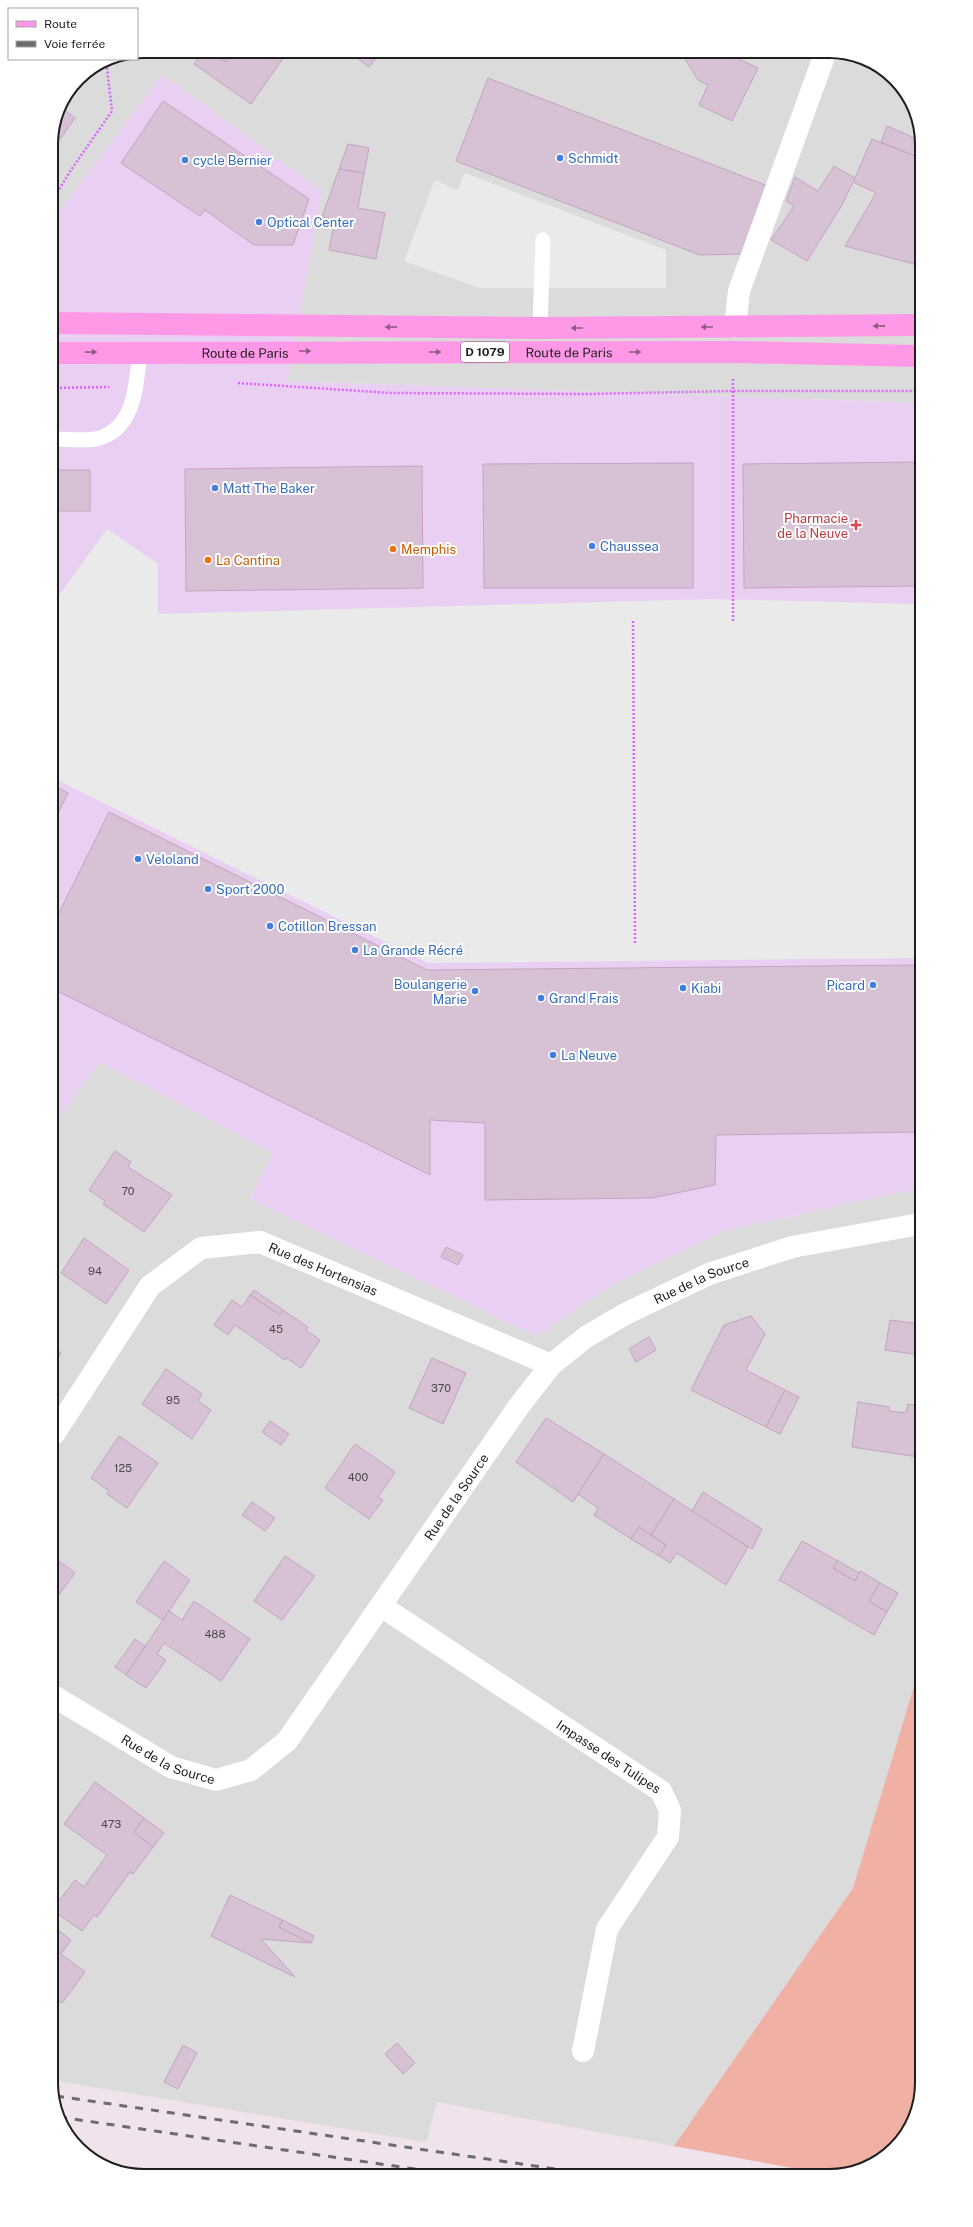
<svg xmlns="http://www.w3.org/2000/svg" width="973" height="2227" viewBox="0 0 973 2227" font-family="'Public Sans',sans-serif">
  <rect width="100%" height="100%" fill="#f0e3eb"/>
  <g fill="#dcdbdc">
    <polygon points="144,51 836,51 886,70 917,114 918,403 286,381 322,191 162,75 51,223 51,138 58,108 78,78 107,59 137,59 137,52"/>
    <polygon points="99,1062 273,1153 250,1199 536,1336 611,1285 723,1231 920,1188 921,1663 853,1888 674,2146 437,2102 426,2142 56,2081 54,1125"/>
  </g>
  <polygon fill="#e9d0f3" points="162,75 322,191 287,381 918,403 920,1188 723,1231 611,1285 536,1336 250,1199 273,1153 99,1062 54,1125 51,223"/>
  <polygon fill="#f0b0a3" points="921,1663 922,2084 903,2140 859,2171 808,2171 674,2146 853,1888"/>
  <g fill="#eaeaea">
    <polygon points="465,173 666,250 666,288 480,288 404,261 435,180 457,190"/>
    <polygon points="107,529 158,564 158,614 716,599 918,604 919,958 428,963 53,778 52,605"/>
  </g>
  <g fill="#d7c2d5" stroke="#c3a3c0">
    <polygon points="203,51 211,51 226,62 234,51 276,51 284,57 251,104 194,64"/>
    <polygon points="224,51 232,53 226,62 219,58"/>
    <polygon points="358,51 369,51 377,57 369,67 354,56"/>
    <polygon points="680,51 715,51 715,54 722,57 724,52 758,68 732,121 699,105 708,85 699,81"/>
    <polygon points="488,78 768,186 742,254 700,255 456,161"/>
    <polygon points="163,101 309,199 293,245 254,245 205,210 200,216 121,163"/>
    <polygon points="59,106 75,118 51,152 51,138"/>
    <polygon points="887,126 917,139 917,157 881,142"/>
    <polygon points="872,139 917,157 918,265 845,246 876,193 853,182"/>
    <polygon points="348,144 369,148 364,173 339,169"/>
    <polygon points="834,166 855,178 842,205 807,261 771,240 794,206 786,201 795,177 818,191"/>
    <polygon points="339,169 364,173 358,208 385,213 376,259 329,250 335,220 322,217"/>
    <polygon points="52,409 53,409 54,469 52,470"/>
    <polygon points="918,462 918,586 744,588 743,464"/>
    <polygon points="693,463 693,588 484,588 483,464"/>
    <polygon points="422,466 423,588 186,591 185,469"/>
    <rect x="52" y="470" width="38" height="41"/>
    <polygon points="53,785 68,793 53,824"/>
    <polygon points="109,812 427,970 919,965 920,1132 716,1135 715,1185 652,1198 485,1200 485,1123 430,1120 430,1175 53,989 53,925"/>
    <polygon points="115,1151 131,1162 128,1167 172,1195 144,1232 103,1204 105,1201 89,1190"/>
    <polygon points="84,1238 129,1270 106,1304 61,1273"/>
    <polygon points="446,1247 463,1255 458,1265 441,1257"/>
    <polygon points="254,1290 283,1310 280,1315 250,1295"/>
    <polygon points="250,1295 280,1315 283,1310 308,1327 306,1330 320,1340 301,1368 287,1358 285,1360 235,1325 228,1335 214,1325 232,1300 242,1307"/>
    <polygon points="751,1316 765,1334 746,1370 785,1390 766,1427 691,1390 724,1325"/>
    <polygon points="890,1320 920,1324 920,1355 885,1350"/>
    <polygon points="649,1337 656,1350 636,1362 629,1349"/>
    <polygon points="54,1348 61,1353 54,1364"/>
    <polygon points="432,1358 466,1373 443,1424 409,1408"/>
    <polygon points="166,1369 202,1394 198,1401 211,1410 192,1439 142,1404"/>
    <polygon points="785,1390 799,1397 780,1434 766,1427"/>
    <polygon points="858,1402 889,1407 889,1411 906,1413 908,1404 920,1406 919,1457 852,1447"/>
    <polygon points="546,1418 604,1454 573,1502 516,1462"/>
    <polygon points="270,1421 289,1434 281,1445 262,1432"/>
    <polygon points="119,1436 158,1463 127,1508 107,1494 109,1491 91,1478"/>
    <polygon points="355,1444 395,1472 378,1497 383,1500 369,1519 325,1488"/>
    <polygon points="604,1454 674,1499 651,1535 639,1527 631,1539 594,1515 598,1508 578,1494"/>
    <polygon points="703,1492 762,1529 752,1549 692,1511"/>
    <polygon points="674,1499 748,1547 726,1585 677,1553 670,1563 659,1556 666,1545 651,1535"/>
    <polygon points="252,1502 275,1518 265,1531 242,1515"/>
    <polygon points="639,1527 666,1545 659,1556 631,1539"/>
    <polygon points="802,1541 838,1561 833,1568 855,1581 860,1571 880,1583 869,1601 887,1612 874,1635 779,1580"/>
    <polygon points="285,1556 315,1576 282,1620 254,1601"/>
    <polygon points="55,1558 75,1573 55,1600"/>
    <polygon points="164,1561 190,1580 163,1620 136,1602"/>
    <polygon points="838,1561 859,1573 855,1581 833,1568"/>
    <polygon points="880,1583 898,1593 887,1612 869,1601"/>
    <polygon points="194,1601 250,1639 221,1681 164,1643 157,1654 166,1660 146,1688 126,1675 169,1611 182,1620"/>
    <polygon points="135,1639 145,1646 126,1675 115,1667"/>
    <polygon points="95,1782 144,1818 134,1832 153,1847 133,1874 130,1872 97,1917 94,1915 82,1931 55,1912 55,1906 75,1880 84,1887 107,1855 64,1824"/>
    <polygon points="144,1818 164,1833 153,1847 134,1832"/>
    <polygon points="230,1895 282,1920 279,1927 311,1943 261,1939 295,1977 211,1936"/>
    <polygon points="282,1920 314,1936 311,1943 279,1927"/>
    <polygon points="55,1928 71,1940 61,1954 85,1972 62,2003 56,1999"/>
    <polygon points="397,2043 415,2063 403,2074 385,2054"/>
    <polygon points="183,2045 197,2053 178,2089 164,2082"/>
  </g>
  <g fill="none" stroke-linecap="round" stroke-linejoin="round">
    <g stroke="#dc65ff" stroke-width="2.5" stroke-dasharray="2 2" stroke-linecap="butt">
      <polyline points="51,203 71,170 112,111 106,60"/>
      <polyline points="733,379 733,622"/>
      <polyline points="238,383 391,393 588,394 732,391 918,391"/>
      <polyline points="52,388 109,387"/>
      <polyline points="633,621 635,944"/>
    </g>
    <g stroke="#fff" stroke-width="15">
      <polyline points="540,328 543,240"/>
      <path d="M 53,439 C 67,439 83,441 96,439 C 136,430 136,383 140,351"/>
    </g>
    <g stroke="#fff" stroke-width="22">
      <polyline points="735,327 739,291 826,51"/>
      <path id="s1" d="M 54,1434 L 150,1286 L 201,1248 L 260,1242 L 551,1365"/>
      <path id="s2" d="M 381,1606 L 661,1791 L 670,1810 L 668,1837 L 607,1929 L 583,2051"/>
      <path id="s3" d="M 55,1697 L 171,1767 L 216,1780 L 251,1770 L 287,1741 L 519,1406 L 551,1365 L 586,1337 L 625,1314 L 709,1274 L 792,1247 L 920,1224"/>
    </g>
    <g stroke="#ff99e7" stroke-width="22">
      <polyline points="52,323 540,328 918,325"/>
      <path id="s4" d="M 52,353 L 734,352 L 918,356"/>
    </g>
    <g stroke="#6c6c6c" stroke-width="3" stroke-dasharray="8 8" stroke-linecap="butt">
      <polyline points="56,2096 583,2173"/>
      <polyline points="59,2117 449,2174"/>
    </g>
  </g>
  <defs><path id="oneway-solid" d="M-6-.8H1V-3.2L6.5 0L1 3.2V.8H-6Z"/></defs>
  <g fill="#8e5c82">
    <use href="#oneway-solid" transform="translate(879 326) rotate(179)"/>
    <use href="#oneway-solid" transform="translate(391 327) rotate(-179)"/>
    <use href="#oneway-solid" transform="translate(707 327) rotate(180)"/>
    <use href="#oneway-solid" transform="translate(577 328) rotate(180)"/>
    <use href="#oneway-solid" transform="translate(305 351)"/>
    <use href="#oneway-solid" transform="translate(91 352) rotate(-1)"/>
    <use href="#oneway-solid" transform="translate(435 352)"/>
    <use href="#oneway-solid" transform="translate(635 352)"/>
  </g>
  <g fill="#3f7fe0" stroke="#fff" stroke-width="1.5">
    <circle cx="560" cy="158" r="4"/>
    <circle cx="185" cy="160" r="4"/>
    <circle cx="259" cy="222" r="4"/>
    <circle cx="215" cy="488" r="4"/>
    <circle cx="592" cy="546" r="4"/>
    <circle cx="138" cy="859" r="4"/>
    <circle cx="208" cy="889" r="4"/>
    <circle cx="270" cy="926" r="4"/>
    <circle cx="355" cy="950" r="4"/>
    <circle cx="873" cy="985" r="4"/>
    <circle cx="683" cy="988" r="4"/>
    <circle cx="475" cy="991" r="4"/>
    <circle cx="541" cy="998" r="4"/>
    <circle cx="553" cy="1055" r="4"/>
  </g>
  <path fill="#e0444e" stroke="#fff" stroke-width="1.5" d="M854 519h4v4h4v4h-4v4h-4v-4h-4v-4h4z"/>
  <g fill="#e8710a" stroke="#fff" stroke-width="1.5">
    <circle cx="393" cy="549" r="4"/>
    <circle cx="208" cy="560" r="4"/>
  </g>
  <g text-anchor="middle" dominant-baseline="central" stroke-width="4" stroke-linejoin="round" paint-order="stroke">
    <g font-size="11" fill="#4c474c">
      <text x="128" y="1191">70</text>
      <text x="95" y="1271">94</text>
      <text x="276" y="1329">45</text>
      <text x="441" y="1388">370</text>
      <text x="173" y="1400">95</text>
      <text x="123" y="1468">125</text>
      <text x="358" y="1477">400</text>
      <text x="215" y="1634">488</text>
      <text x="111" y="1824">473</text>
    </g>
    <rect fill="#fff" stroke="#626262" stroke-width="1" x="461" y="342" width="48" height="20" rx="3"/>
    <g font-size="12" font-weight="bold" fill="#1e1e1e">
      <text x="485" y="352">D 1079</text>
    </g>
    <g font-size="13" fill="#366cbe" stroke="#fff" text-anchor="start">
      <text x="568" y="158">Schmidt</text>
      <text x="193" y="160">cycle Bernier</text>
      <text x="267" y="222">Optical Center</text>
      <text x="223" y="488">Matt The Baker</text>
      <text x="600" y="546">Chaussea</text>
      <text x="146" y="859">Veloland</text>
      <text x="216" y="889">Sport 2000</text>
      <text x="278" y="926">Cotillon Bressan</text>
      <text x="363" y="950">La Grande Récré</text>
      <text x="467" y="984" text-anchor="end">Boulangerie<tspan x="467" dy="15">Marie</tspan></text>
      <text x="865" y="985" text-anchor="end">Picard</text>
      <text x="691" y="988">Kiabi</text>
      <text x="549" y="998">Grand Frais</text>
      <text x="561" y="1055">La Neuve</text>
    </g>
    <g font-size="13" fill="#1e1e1e" stroke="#fff">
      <text stroke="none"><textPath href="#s4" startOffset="193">Route de Paris</textPath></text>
      <text stroke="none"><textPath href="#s4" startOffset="517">Route de Paris</textPath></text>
      <text stroke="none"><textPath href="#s1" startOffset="368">Rue des Hortensias</textPath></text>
      <text stroke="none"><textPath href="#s3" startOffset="898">Rue de la Source</textPath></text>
      <text stroke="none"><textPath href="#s3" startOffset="562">Rue de la Source</textPath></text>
      <text stroke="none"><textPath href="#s3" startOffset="130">Rue de la Source</textPath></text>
      <text stroke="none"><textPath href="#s2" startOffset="273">Impasse des Tulipes</textPath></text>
    </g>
    <g font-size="13" fill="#be3a42" stroke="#fff" text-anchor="end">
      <text x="848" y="518">Pharmacie<tspan x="848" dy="15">de la Neuve</tspan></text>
    </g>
    <g font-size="13" fill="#c56008" stroke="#fff" text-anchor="start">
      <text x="401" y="549">Memphis</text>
      <text x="216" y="560">La Cantina</text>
    </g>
  </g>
  <path d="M0 0H973V2227H0ZM144 58H829A86 86 0 0 1 915 144V2083A86 86 0 0 1 829 2169H144A86 86 0 0 1 58 2083V144A86 86 0 0 1 144 58Z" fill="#fff" fill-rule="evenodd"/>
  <path fill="none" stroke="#1e1e1e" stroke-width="2" d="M144 58H829A86 86 0 0 1 915 144V2083A86 86 0 0 1 829 2169H144A86 86 0 0 1 58 2083V144A86 86 0 0 1 144 58Z"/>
  <rect x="8" y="8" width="130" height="52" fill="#ffffff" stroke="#a5a5a5"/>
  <rect x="16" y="21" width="20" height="6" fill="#ff99e7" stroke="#a5a5a5"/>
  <text x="44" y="28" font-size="12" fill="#1e1e1e">Route</text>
  <rect x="16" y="41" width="20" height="6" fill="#6c6c6c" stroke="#a5a5a5"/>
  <text x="44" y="48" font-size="12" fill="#1e1e1e">Voie ferrée</text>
</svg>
